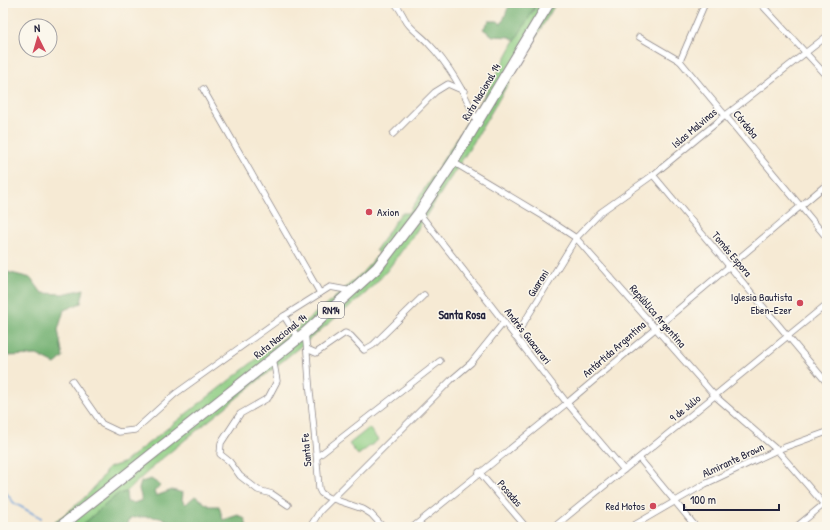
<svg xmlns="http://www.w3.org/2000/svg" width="830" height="530" viewBox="0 0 830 530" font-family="'Patrick Hand',sans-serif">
  <rect width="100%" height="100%" fill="#fbf7ec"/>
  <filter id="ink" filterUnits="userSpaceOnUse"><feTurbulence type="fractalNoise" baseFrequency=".025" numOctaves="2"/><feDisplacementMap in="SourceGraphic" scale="8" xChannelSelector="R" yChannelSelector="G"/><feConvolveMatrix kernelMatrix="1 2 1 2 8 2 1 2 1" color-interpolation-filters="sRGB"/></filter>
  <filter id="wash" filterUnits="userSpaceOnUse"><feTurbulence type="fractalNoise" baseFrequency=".012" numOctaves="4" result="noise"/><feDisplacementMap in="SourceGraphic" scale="16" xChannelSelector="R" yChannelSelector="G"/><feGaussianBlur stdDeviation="0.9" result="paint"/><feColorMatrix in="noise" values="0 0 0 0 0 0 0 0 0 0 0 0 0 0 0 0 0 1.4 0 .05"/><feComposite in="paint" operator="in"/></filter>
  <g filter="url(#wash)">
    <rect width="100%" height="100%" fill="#f6ead4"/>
    <g fill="#8fce84" stroke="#587860">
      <path d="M 535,3 L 556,3 L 473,143 L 415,233 L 386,272 L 365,294 L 159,461 L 126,492 L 118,494 L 80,527 L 48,527 C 71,510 94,493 108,468 L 123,463 L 330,302 L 362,273 L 379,254 L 376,250 L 401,213 L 409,213 L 488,90 L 526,20 L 534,10 Z"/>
      <polygon points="369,428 378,440 358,455 349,444"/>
    </g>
    <g fill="#73b172" stroke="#4a6a56">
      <path d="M 512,3 L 535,3 C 534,13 520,31 515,41 L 510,37 L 493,36 L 483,29 L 489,21 L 498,21 L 501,24 C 506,17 506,8 512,3 Z"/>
      <polygon points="3,271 31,278 42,293 63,294 84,289 81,303 64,310 58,330 63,357 55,364 37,355 3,356"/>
      <path d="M 151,479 L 160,485 L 154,492 L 156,496 L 172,490 L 183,493 L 182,500 L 186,504 L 195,496 L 209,506 L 219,506 L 223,520 L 238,515 L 245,519 L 247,527 L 178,527 C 164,515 147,516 130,518 L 127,527 L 80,527 L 118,494 L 126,492 L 127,502 L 134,503 L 142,500 L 139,489 L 141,482 Z"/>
    </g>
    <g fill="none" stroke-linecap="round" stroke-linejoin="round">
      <polyline stroke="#6c9fd7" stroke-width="2" points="3,489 14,503 41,518"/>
    </g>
  </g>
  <g filter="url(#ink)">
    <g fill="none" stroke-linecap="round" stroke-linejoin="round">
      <defs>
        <g id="street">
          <path d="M 394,3 C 401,8 403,18 409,25 C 415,32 423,37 429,44 C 451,67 465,93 477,122"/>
          <polyline points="760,3 827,76"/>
          <polyline points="639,37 680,61 827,238"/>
          <polyline points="680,61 705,3"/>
          <polyline points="203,89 320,293"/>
          <polyline points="393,134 435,92 448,84 464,91"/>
          <polyline points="453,162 543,216 576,238 715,396 777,450 827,508"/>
          <polyline points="653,175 827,383"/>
          <polyline points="419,213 567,403 624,470"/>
          <polyline points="284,316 298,338"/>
          <path d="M 305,333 C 308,356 308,378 311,400 C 314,430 317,459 319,489 L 321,493 L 327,497 L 363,509 L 371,514 L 383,527"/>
          <polyline points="515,337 576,238 601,212 653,175 726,115 827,36"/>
          <polyline points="307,349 316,353 345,333 351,336 364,350 373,345 424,295"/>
          <polyline points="273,358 277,381 268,398 240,414 221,443 220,454 230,462 240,476 258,490 272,494 288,505"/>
          <polyline points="72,381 102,424 119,432 135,430 175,394 284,316 330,287 352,291"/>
          <polyline points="317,457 440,361"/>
          <polyline points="639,458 696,527"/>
          <polyline points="479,472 526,527"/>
          <polyline points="310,527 320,511 451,380 471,363 504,322"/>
          <polyline points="413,527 567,403 827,184"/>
          <polyline points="554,527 827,304"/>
          <polyline points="631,527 705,484 777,450 827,432"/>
          <polyline points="796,527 824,504"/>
        </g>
        <polyline id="highway" points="60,527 305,333 377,268 419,213 453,162 549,3"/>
      </defs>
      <use href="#street" stroke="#8c8688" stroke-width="7"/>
      <use href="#highway" stroke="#8c8688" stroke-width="12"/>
      <use href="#street" stroke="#fff" stroke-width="5.5"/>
      <use href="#highway" stroke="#fff" stroke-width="10"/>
    </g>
  </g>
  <g fill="#d1495b" stroke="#fbf7ec" stroke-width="1.5">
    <circle cx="369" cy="212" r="4"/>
    <circle cx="800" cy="303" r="4"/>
    <circle cx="653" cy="506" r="4"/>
  </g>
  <g text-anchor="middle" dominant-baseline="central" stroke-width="3" stroke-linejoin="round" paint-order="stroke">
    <rect fill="#fbf7ec" stroke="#636270" stroke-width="1" x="318" y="302" width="26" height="16" rx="3"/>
    <g font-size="10" font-weight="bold" fill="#22223b">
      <text x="331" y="310">RN14</text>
    </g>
    <g font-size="11" fill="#22223b" stroke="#fbf7ec">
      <text transform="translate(481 92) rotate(-59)">Ruta Nacional 14</text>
      <text transform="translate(746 124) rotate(50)">Córdoba</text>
      <text transform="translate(694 128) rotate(-40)">Islas Malvinas</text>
      <text transform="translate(732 254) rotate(50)">Tomás Espora</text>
      <text transform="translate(538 283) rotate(-58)">Guarani</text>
      <text transform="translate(658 316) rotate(49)">República Argentina</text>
      <text transform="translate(280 336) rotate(-39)">Ruta Nacional 14</text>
      <text transform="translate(528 336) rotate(52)">Andrés Guacurari</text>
      <text transform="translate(614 349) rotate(-41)">Antártida Argentina</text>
      <text transform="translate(685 408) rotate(-39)">9 de Julio</text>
      <text transform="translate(306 450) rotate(-95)">Santa Fe</text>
      <text transform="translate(733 460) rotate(-25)">Almirante Brown</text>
      <text transform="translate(510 493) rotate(49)">Posadas</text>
    </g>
    <g font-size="11" fill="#22223b" stroke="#fbf7ec" text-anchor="end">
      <text x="377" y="212" text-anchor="start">Axion</text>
      <text x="792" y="297">Iglesia Bautista<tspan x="792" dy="13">Eben-Ezer</tspan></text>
      <text x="645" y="506">Red Motos</text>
    </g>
    <g font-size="12" font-weight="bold" fill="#22223b" stroke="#fbf7ec">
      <text x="462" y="314">Santa Rosa</text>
    </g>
  </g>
  <rect width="830" height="530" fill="none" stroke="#fbf7ec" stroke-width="16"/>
  <g transform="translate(38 38) rotate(355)"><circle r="19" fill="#fbf7ec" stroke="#a4a2a5"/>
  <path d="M0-3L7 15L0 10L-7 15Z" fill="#d1495b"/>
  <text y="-6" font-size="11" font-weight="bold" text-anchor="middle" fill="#22223b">N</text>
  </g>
  <path d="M684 504v6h95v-6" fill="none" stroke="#22223b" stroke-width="2"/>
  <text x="690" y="504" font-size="12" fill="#22223b" stroke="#fbf7ec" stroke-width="3" paint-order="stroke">100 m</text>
</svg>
